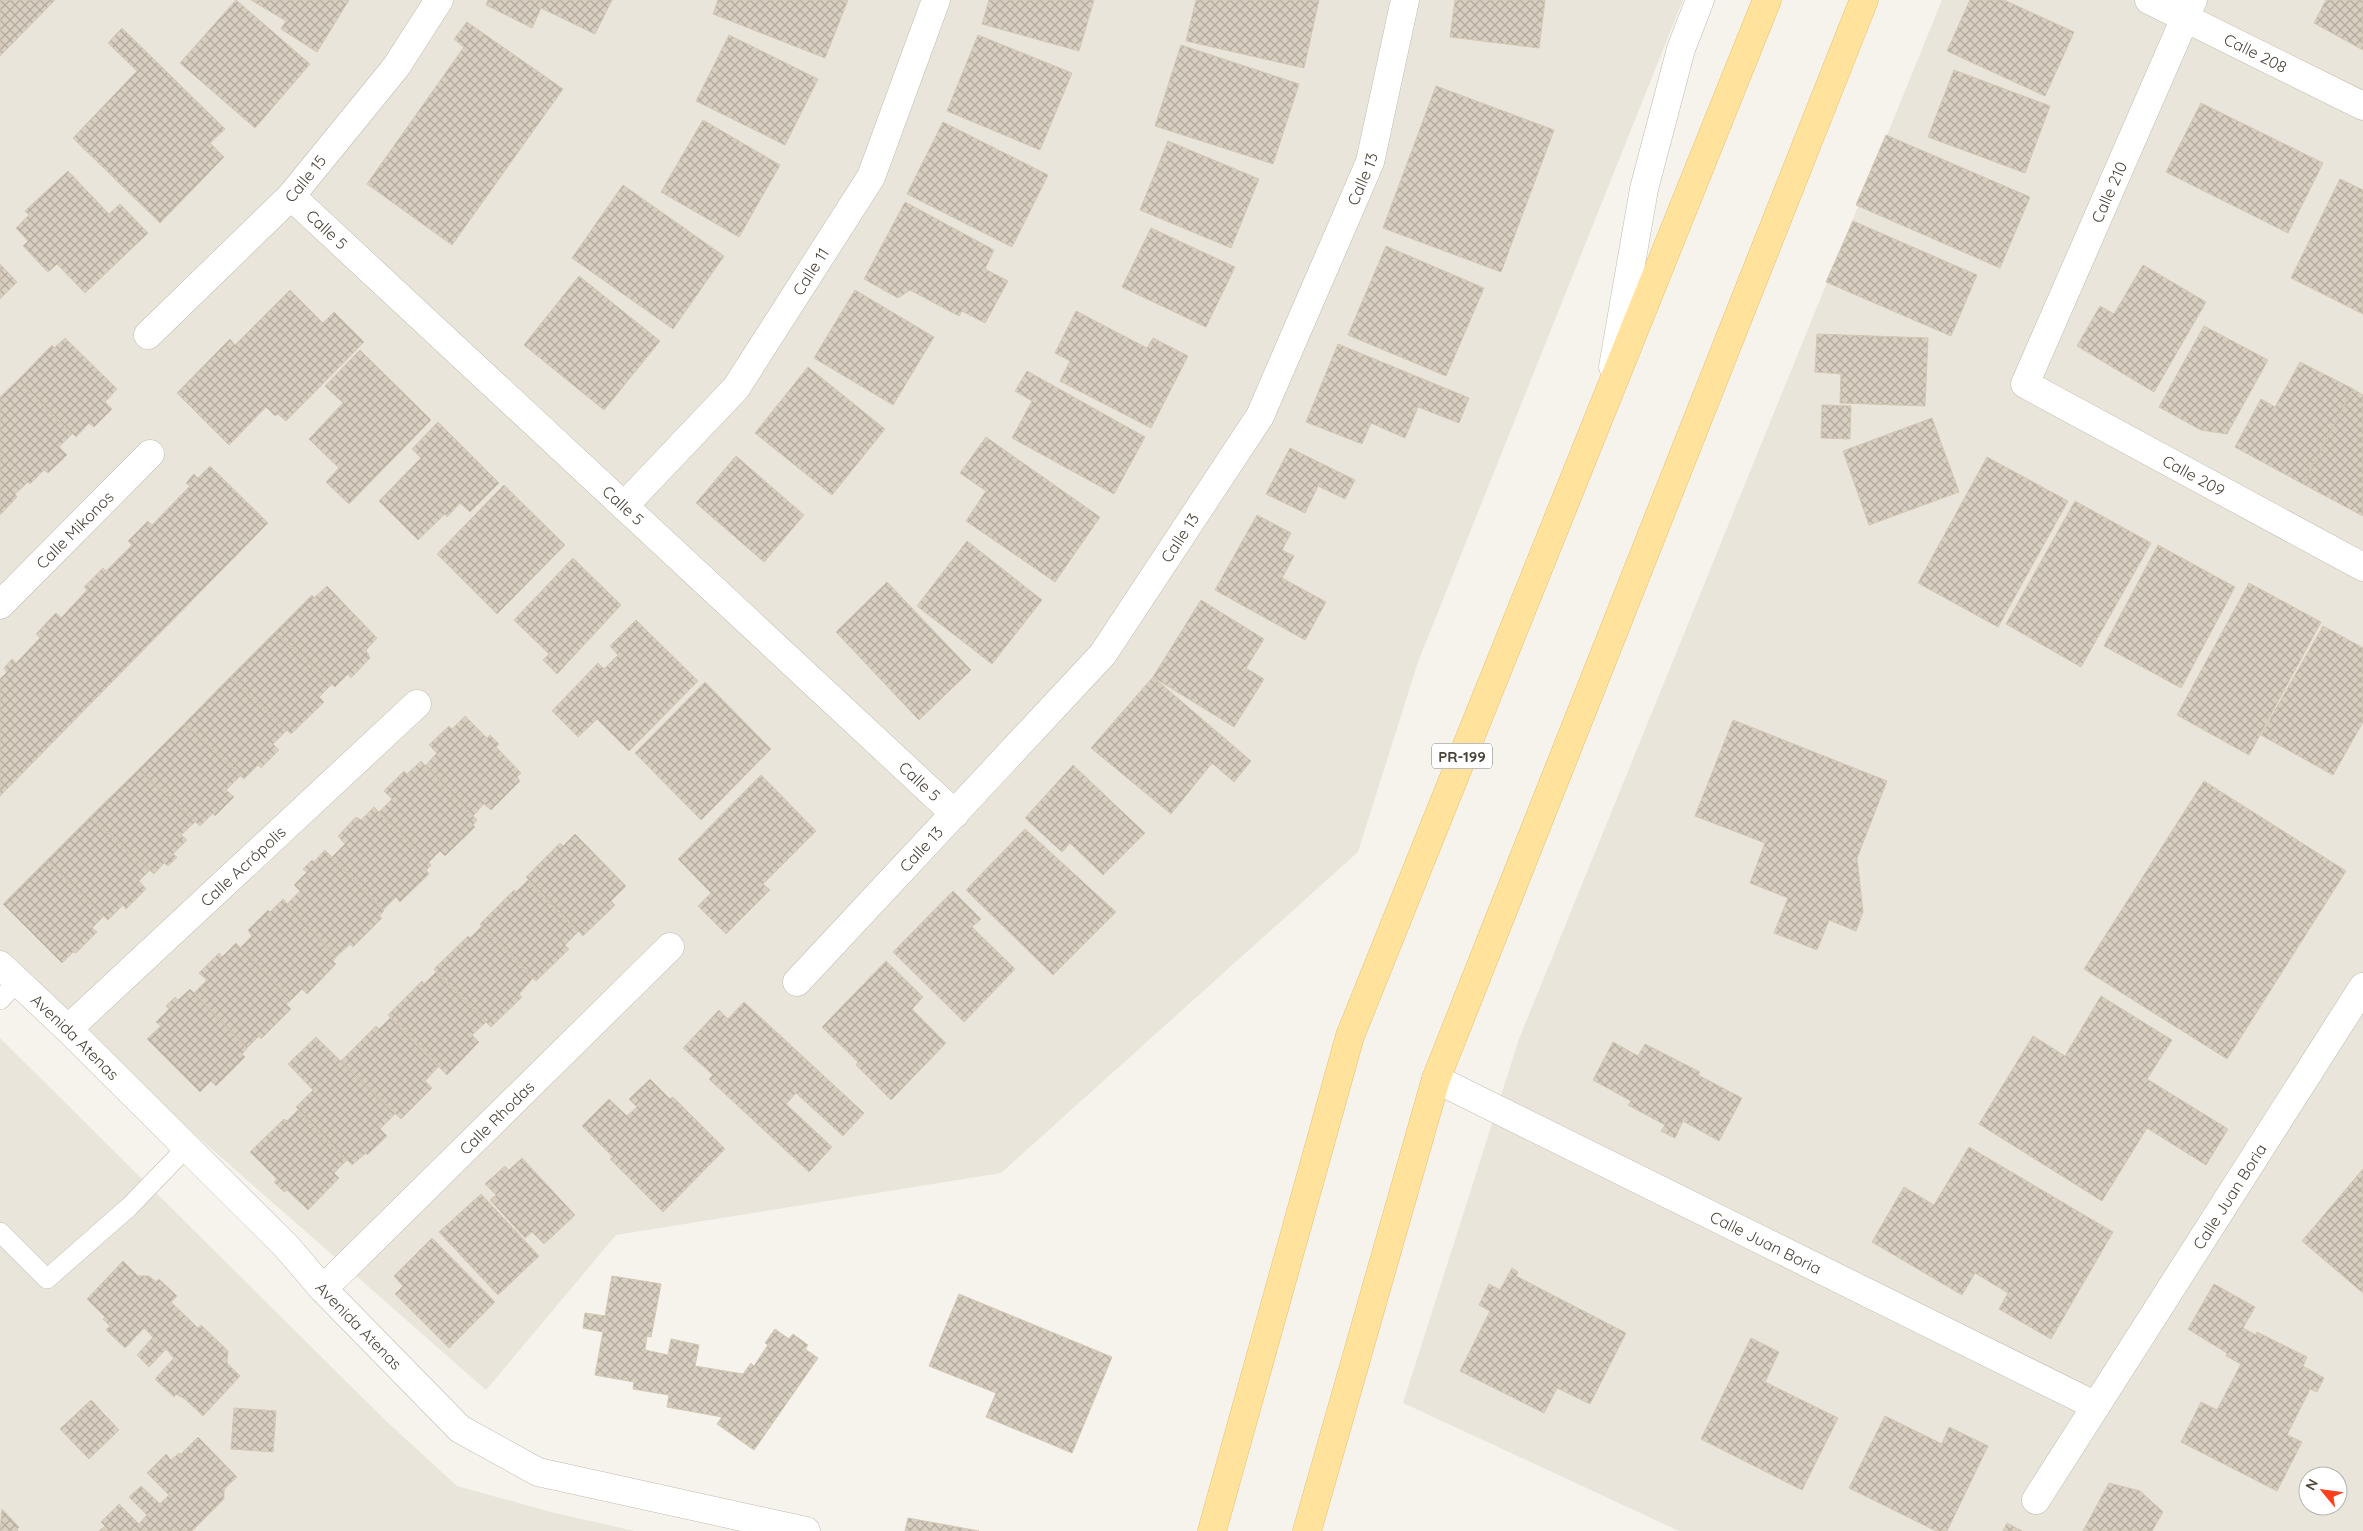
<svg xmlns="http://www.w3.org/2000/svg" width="2363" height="1531" viewBox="0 0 2363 1531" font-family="Quicksand,sans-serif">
  <defs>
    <pattern id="building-cross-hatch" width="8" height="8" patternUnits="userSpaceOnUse" patternTransform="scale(1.25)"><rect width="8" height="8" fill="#d8cfc1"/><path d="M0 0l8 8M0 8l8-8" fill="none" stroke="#b1aa9e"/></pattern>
  </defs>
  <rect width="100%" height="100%" fill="#f6f3ec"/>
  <g fill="#eae5da" fill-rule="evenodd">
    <polygon points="0,0 1683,0 1418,662 1358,852 1001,1173 616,1235 486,1390 0,963"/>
    <path d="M 1942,0 L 2363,0 L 2363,1531 L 1679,1531 L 1403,1403 L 1519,1039 ZM 2308,1476 L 2338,1476 L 2338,1506 L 2308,1506 Z"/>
    <polygon points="0,1038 385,1420 457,1486 551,1512 634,1531 0,1531"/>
  </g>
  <g fill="url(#building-cross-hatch)" stroke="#d3c7b4">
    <polygon points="0,0 55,0 0,56"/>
    <polygon points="236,0 310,64 255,128 180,63"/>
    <polygon points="251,0 349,0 317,52 281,29 286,21"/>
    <polygon points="488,0 612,0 595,34 541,8 532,28 486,5"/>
    <polygon points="718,0 848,0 825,58 713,14"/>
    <polygon points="989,0 1094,0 1079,51 982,24"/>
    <polygon points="1196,0 1319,0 1304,68 1186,41"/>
    <polygon points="1455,0 1545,0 1539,48 1450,37"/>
    <polygon points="1970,0 2004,0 2074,32 2045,96 1947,51"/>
    <polygon points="2326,0 2363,0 2363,50 2314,23"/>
    <polygon points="467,22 563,89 452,245 367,184 464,47 454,39"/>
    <polygon points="122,28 225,129 210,143 224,157 160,223 73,138 137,71 108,43"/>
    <polygon points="729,35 818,79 785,145 696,101"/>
    <polygon points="978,35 1072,73 1040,150 947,111"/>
    <polygon points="1181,45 1299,84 1273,164 1155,126"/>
    <polygon points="1954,70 2050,106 2025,173 1928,137"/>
    <polygon points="1436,86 1554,130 1501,272 1383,228"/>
    <polygon points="2201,103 2323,163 2288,233 2166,172"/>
    <polygon points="703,120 780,165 739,237 661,192"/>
    <polygon points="943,122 1048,175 1012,247 907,194"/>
    <polygon points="1886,135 2030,197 2000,268 1856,205"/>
    <polygon points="1168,141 1259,179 1231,248 1140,210"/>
    <polygon points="68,171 109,214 120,204 148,233 85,293 57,264 48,272 23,246 28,241 16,228 29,215 25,211"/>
    <polygon points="2340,179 2363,190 2363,314 2291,278"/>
    <polygon points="623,185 724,256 673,329 572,258"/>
    <polygon points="905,202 994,250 985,269 1008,281 985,323 962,311 959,316 910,290 898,298 864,279"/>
    <polygon points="1853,221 1977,275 1951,336 1826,282"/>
    <polygon points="1151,228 1235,267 1206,327 1122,287"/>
    <polygon points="1386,246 1484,288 1446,376 1348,335"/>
    <polygon points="0,264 17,282 0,299"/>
    <polygon points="2143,265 2206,302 2154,392 2077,346 2100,306 2114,314"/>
    <polygon points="579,276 660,341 604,410 524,345"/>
    <polygon points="290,290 323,323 334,312 364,342 286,421 278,414 275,416 266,407 229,445 177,393 230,339 235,345"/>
    <polygon points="855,290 934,337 893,405 814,358"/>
    <polygon points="1076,311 1147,348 1153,338 1188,356 1151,428 1060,381 1070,361 1055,353"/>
    <polygon points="2204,326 2268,360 2227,434 2201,430 2159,407"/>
    <polygon points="1817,334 1928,338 1925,406 1840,403 1841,374 1815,372"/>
    <polygon points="65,338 117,389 105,402 112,409 94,427 89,423 76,437 18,380 52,345 54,348"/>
    <polygon points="1338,344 1469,398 1459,423 1418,407 1405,438 1371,423 1362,444 1306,422"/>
    <polygon points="360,350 431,420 349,504 326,482 339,468 309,439 343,403 325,386"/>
    <polygon points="2300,362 2353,389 2303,484 2235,447 2261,399 2275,407"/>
    <polygon points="808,367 885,429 832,495 755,433"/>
    <polygon points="1027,371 1145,437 1114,494 1012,438 1032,401 1015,391"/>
    <polygon points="18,380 72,434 59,447 67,455 48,473 44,470 30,484 0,454 0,397"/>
    <polygon points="2353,389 2363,395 2363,516 2303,484"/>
    <polygon points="1822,405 1851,406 1850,439 1821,438"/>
    <polygon points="1932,418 1959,492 1869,525 1843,451"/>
    <polygon points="438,422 499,483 470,512 460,503 447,517 445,514 418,540 379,501 421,458 412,449"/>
    <polygon points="986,437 1100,517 1055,582 966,521 986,491 960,473"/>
    <polygon points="1290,448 1355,480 1345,499 1318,486 1305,513 1266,494"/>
    <polygon points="0,454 28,482 15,494 17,497 0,515"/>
    <polygon points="736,456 804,515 764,562 696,503"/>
    <polygon points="1987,457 2068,501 1998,627 1918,583"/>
    <polygon points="210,466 268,523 0,796 0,679 7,672 4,668 12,659 16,663 40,638 36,634 56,613 61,618 87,590 84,587 103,568 106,571 132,545 128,541 148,521 152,525 190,486 186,483 194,474 198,478"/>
    <polygon points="504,485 565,545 497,614 437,554"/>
    <polygon points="2075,501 2151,543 2081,667 2006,624"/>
    <polygon points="1257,515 1291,533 1282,550 1294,556 1282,578 1326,602 1305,640 1215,590"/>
    <polygon points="967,541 1042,600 992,664 917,606"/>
    <polygon points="2158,545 2235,587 2181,688 2104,646"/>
    <polygon points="573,558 621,605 557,674 543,660 549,654 514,620"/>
    <polygon points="887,582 971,670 919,720 836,632"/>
    <polygon points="2249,583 2321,622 2249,755 2177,715"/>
    <polygon points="327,586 377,638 366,650 370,658 351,678 348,674 335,687 275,632 312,595 314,598"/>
    <polygon points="1201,600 1264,639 1246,668 1264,679 1234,727 1153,677"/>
    <polygon points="636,620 698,681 629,751 597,719 578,737 552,711 598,663 604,669 618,655 610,646"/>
    <polygon points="2323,626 2363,648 2363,722 2333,775 2261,735"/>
    <polygon points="275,632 332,684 319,697 324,702 291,734 230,677"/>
    <polygon points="230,677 287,730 273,744 279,750 261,768 258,765 244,779 184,724"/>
    <polygon points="1153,677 1251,761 1234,782 1212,763 1171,814 1091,748"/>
    <polygon points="705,682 771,749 701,820 635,753"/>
    <polygon points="465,716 487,738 490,735 499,744 496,747 521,773 517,777 520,781 491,810 484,804 473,816 425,766 437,753 429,745 449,726 452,729"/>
    <polygon points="1733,720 1887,781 1857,858 1863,912 1856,931 1829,920 1817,950 1774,933 1788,898 1750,883 1765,843 1695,816"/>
    <polygon points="184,724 241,775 226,790 234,797 215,816 213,813 200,826 138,770"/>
    <polygon points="421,761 477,820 473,825 475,827 445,856 440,851 428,863 379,812 392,799 384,791 404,771 407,774"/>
    <polygon points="1073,765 1145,833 1103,875 1070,843 1062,852 1025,818"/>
    <polygon points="138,770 196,821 181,835 187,840 173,854 177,857 168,866 164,863 154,874 90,817"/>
    <polygon points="761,775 816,831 763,884 770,890 726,934 698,906 711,893 678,859"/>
    <polygon points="2204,781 2346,871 2227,1059 2084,969"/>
    <polygon points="374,807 431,865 426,870 429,874 400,902 396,897 383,910 332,857 345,844 338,836 356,817 361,820"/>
    <polygon points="90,817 150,870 139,881 146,889 126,909 123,905 108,920 47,860"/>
    <polygon points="1025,829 1116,912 1053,975 966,890"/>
    <polygon points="575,834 626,886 611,901 615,905 583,936 526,877 560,843 563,846"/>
    <polygon points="325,850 384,911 379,916 382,918 353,947 350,944 336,957 287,904 300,891 294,885 307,872 303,869 312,860 314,862"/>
    <polygon points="47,860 104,916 92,928 97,932 76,953 73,952 62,963 3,904"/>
    <polygon points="528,880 578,932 565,945 569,949 536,981 480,924 514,890 516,892"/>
    <polygon points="953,891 981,919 972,927 1015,969 964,1022 893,952"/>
    <polygon points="283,899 336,957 333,961 336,964 307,994 302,989 291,1000 240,948 252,936 248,930 268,910 270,912"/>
    <polygon points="482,926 533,978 519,994 522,997 491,1027 434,969 468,936 470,938"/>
    <polygon points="236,943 291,1000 286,1004 291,1009 261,1039 259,1036 247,1048 194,993 207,980 199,973 219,953 222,957"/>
    <polygon points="886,961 923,997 912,1009 946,1043 891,1100 856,1065 858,1062 822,1027"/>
    <polygon points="436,972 486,1022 472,1035 479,1042 447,1075 388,1015 422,981 424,984"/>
    <polygon points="190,989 247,1048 242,1054 245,1057 216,1086 211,1081 200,1092 147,1039 161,1026 156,1022 169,1009 166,1006 175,997 178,1000"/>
    <polygon points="2101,996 2172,1040 2147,1079 2228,1129 2206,1165 2147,1128 2102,1201 1979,1124 2033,1036 2065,1056"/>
    <polygon points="744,1002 864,1113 843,1136 796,1093 786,1104 832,1147 809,1172 709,1079 713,1075 683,1048 719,1010 728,1019"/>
    <polygon points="390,1018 438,1067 425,1081 432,1088 401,1119 340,1062 376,1026 379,1029"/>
    <polygon points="316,1037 395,1114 380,1129 387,1136 367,1155 366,1153 352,1165 296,1107 313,1090 288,1064"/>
    <polygon points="1613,1042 1638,1056 1645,1044 1700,1072 1698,1075 1742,1098 1719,1141 1683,1121 1675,1138 1661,1131 1665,1125 1628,1105 1631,1101 1593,1080"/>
    <polygon points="650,1079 670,1099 673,1097 725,1149 663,1212 610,1159 613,1157 582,1126 609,1099 627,1116 637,1107 629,1099"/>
    <polygon points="298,1110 347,1160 334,1173 339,1178 308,1210 287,1190 284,1192 274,1182 277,1179 250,1152 284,1119 287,1121"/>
    <polygon points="1969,1147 2113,1232 2051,1339 1999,1309 2008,1293 1975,1273 1962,1295 1872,1242 1904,1187 1934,1205"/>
    <polygon points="522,1158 575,1215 544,1244 532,1232 525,1238 490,1200 496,1195 485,1184 505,1166 509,1170"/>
    <polygon points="2363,1169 2363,1293 2302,1241"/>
    <polygon points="481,1194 539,1256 498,1295 439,1232"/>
    <polygon points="432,1238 495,1302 449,1348 395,1294 403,1286 394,1276"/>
    <polygon points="123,1261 138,1276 149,1276 156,1282 159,1279 177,1296 171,1302 198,1328 201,1325 228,1351 227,1363 240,1376 203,1416 185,1399 176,1394 174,1397 155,1379 174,1358 166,1349 149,1367 137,1355 153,1337 144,1328 125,1348 106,1330 110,1326 103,1319 105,1317 87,1299"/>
    <polygon points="1512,1268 1518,1272 1516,1276 1626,1333 1590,1404 1557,1388 1544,1413 1460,1371 1490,1311 1479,1305 1489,1284 1500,1290"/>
    <polygon points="612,1276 661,1284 651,1337 647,1336 645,1350 668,1355 671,1339 699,1345 695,1366 743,1374 751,1363 754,1366 768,1345 765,1343 775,1329 789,1339 793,1334 808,1345 805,1349 818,1358 754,1450 717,1424 722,1417 667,1407 669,1395 633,1389 634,1382 595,1375 603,1332 583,1328 585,1313 605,1316"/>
    <polygon points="2214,1284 2255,1307 2243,1328 2256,1335 2257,1332 2307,1357 2303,1366 2324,1378 2317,1392 2310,1389 2287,1435 2302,1442 2277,1491 2181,1442 2201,1402 2217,1410 2241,1364 2226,1356 2227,1353 2188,1329"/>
    <polygon points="959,1294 1112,1357 1072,1453 986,1417 996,1393 929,1366"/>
    <polygon points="1751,1338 1779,1352 1765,1382 1838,1418 1802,1490 1701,1439"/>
    <polygon points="91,1400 119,1430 89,1459 60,1429"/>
    <polygon points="234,1408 276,1411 273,1452 231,1449"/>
    <polygon points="1885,1416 1942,1444 1949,1427 1988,1446 1947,1531 1936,1531 1849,1488"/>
    <polygon points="198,1437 237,1477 224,1489 224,1499 192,1531 99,1531 105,1526 101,1522 119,1504 139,1524 147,1515 129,1497 141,1486 160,1504 169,1495 147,1473 166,1454 171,1460 179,1453 180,1455"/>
    <polygon points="2109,1483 2140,1491 2163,1512 2152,1531 2083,1531"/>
    <polygon points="2,1509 19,1527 17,1529 18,1531 0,1531"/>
    <polygon points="908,1518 979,1531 905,1531"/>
    <polygon points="2007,1523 2022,1531 2003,1531"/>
  </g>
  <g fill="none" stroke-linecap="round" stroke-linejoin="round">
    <defs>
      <g id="service">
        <polyline points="0,1000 18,981"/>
        <polyline points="0,1232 47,1279 129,1207 187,1147"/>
      </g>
      <g id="minor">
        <path id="s1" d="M 2149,0 L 2363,106"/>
        <path id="s2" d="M 2193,0 L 2025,384 L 2363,567"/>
        <path id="s3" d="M 291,196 L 955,814"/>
        <path id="s4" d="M 148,335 L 291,196 L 396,67 L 439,0"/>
        <polyline points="1613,367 1644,189 1681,49 1700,0"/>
        <path id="s5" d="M 624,506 L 736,388 L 871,177 L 936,0"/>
        <path id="s6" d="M 0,605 L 150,454"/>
        <path id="s7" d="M 0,965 L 68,1029 L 286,1246 L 323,1289 L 460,1429 L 538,1472 L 806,1531"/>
        <path id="s8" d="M 797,982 L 1103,654 L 1260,416 L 1370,162 L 1405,0"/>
        <path id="s9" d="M 68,1029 L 417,704"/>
        <path id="s10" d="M 1436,1079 L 2096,1406"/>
        <path id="s11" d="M 323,1289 L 670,947"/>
        <path id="s12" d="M 2036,1500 L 2363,987"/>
      </g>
      <g id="primary">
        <polyline points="1212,1531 1350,1036 1767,0"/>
        <polyline points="1307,1531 1436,1079 1864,0"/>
      </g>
    </defs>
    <use href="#service" stroke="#c2bbae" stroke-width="20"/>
    <use href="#minor" stroke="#c2bbae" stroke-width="29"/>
    <use href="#primary" stroke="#e6c16a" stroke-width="29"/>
    <use href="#service" stroke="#fff" stroke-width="19"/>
    <use href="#minor" stroke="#fff" stroke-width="28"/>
    <use href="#primary" stroke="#ffe39c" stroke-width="28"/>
  </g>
  <g text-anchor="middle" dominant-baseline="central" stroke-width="4" stroke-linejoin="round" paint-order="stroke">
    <rect fill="#fff" stroke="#817c74" stroke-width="1" x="1432" y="743.5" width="60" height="25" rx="4"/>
    <g font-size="15" font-weight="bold" fill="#4b4439">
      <text x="1462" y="756">PR-199</text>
    </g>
    <g font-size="16" fill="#4b4439" stroke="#fff">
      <text stroke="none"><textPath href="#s1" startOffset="119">Calle 208</textPath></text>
      <text stroke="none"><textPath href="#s8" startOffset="992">Calle 13</textPath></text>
      <text stroke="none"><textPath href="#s4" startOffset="222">Calle 15</textPath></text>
      <text transform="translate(2109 192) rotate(-66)">Calle 210</text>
      <text stroke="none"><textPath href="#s3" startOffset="49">Calle 5</textPath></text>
      <text stroke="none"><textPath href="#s5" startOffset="301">Calle 11</textPath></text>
      <text stroke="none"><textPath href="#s2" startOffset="611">Calle 209</textPath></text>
      <text stroke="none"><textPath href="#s3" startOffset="454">Calle 5</textPath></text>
      <text stroke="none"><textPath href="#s6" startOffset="106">Calle Mikonos</textPath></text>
      <text stroke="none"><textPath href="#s8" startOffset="588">Calle 13</textPath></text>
      <text stroke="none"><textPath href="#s3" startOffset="859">Calle 5</textPath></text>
      <text stroke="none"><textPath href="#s8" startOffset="182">Calle 13</textPath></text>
      <text stroke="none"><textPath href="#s9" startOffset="239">Calle Acrópolis</textPath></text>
      <text stroke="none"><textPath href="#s7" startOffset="104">Avenida Atenas</textPath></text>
      <text stroke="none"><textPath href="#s11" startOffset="244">Calle Rhodas</textPath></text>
      <text stroke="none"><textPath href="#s12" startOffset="360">Calle Juan Boria</textPath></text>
      <text stroke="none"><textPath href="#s10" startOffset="368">Calle Juan Boria</textPath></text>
      <text stroke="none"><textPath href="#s7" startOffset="509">Avenida Atenas</textPath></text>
    </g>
  </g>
  <g transform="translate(2323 1491) rotate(299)"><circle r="24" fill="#ffffff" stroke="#b7b4b0"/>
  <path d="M0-4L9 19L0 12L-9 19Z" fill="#fc3f1d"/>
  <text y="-8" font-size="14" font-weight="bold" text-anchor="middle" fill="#4b4439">N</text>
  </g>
</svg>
